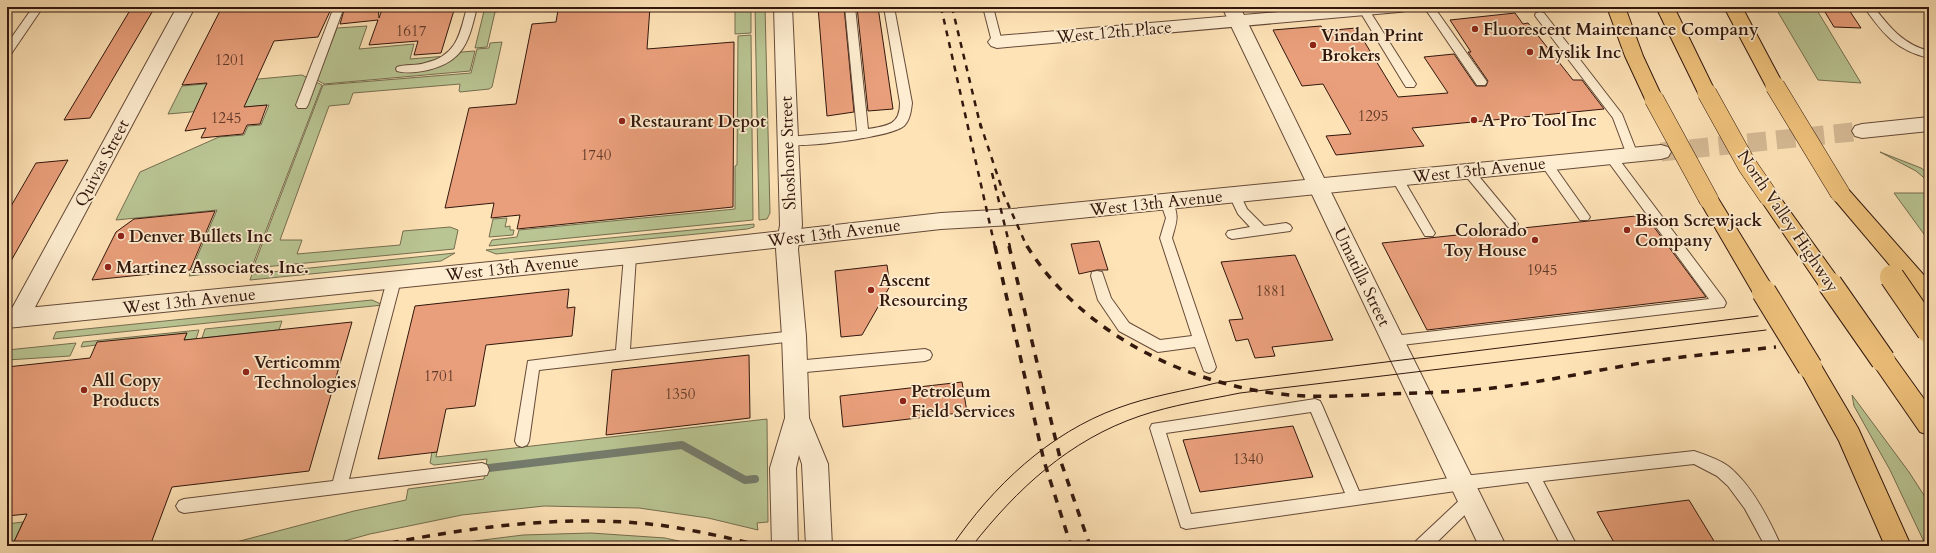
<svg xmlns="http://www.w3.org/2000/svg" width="1936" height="553" viewBox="0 0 1936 553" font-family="Cardo,serif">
  <rect width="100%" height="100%" fill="#fee3b7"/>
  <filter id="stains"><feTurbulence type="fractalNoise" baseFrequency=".005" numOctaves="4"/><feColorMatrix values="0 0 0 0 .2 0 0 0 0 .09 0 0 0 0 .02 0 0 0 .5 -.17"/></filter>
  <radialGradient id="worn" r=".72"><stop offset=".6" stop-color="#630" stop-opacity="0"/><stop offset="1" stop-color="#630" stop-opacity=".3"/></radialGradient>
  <g fill="#b9c593" stroke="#766e50">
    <polygon points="485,7 509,7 508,10 495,12 487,47 475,48"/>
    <polygon points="735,7 751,7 751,33 735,34"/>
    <polygon points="755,7 765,7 770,213 767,219 759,220"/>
    <polygon points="1775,7 1815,7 1861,83 1818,80"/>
    <polygon points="367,26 359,49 414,44 410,59 447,56 448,53 475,51 470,71 324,84 317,80 337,28"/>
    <polygon points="751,35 753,220 489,246 492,240 517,237 519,230 735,209 735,166 737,165 738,36"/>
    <polygon points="502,42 492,87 489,89 460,92 459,91 460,84 353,93 349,104 329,106 280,240 302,240 297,254 400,245 403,231 450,227 458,230 454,249 253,268 323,85 471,73 477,49 489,48 490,43"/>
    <polygon points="302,75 322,85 251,269 189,276 217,210 116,220 140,172 219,137 244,135 248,126 261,125 269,105 168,114 182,86"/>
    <polygon points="1880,152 1921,168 1929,174 1929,182 1916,171"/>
    <polygon points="1894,193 1929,193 1929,241"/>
    <polygon points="507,218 505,227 510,226 510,230 514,230 513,235 489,237 493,219"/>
    <polygon points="754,224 754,227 747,229 496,254 486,250"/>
    <polygon points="455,253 441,261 250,280 252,274"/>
    <polygon points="372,300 383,305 53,339 56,332"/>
    <polygon points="282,321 279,330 202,338 205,329"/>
    <polygon points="199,330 196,339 184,340 187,333 81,347 83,342"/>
    <polygon points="76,343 70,356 7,360 7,350"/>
    <polygon points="1852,395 1909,472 1929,503 1929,546 1926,546 1890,470 1854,406"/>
    <polygon points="767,419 768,522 757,523 758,530 708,518 639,508 544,506 462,515 370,534 326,546 221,546 354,511 406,500 408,489 484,479 487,459 434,465 430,463 432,452 437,452 436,457"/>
    <polygon points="23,522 12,546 7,546 7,524"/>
    <polygon points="591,533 665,538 701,546 435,546 523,535"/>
  </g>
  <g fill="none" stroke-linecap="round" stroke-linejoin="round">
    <polyline stroke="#747b6c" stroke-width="8" points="489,468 682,445 745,480 755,479"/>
  </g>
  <g fill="#e99f7b" stroke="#32170d">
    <polygon points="132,7 155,7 90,118 64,120"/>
    <polygon points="222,7 332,7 318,37 274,41 244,107 267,105 260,124 247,125 243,134 201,138 206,128 185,131 207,83 182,85"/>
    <polygon points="345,7 378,7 379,18 383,7 455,7 441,53 414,55 418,41 369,45 378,20 340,24"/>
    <polygon points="594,7 650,7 647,49 734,42 733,207 517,229 520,215 491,218 494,203 445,208 469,108 516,104 532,24 556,22 558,10"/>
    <polygon points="818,7 844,7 854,112 827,116"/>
    <polygon points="857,7 878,7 893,109 868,111"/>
    <polygon points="1822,7 1847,7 1861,28 1834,27"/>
    <polygon points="1515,13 1523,24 1528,23 1573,80 1582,80 1604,109 1412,128 1424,146 1336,155 1326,136 1351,134 1323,84 1302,86 1273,30 1321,26 1324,31 1356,28 1398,97 1448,93 1424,57 1454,54 1476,86 1486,86 1488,81 1468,52 1471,52 1450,20"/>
    <polygon points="68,160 7,268 7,213 36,163"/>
    <polygon points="215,211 190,270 92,280 116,232 134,219"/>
    <polygon points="1645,215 1706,297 1427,330 1382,243"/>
    <polygon points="1099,241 1108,270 1097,270 1079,274 1071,244"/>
    <polygon points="1295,255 1333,340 1272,347 1275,356 1255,358 1248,339 1236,341 1229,320 1243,319 1221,262"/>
    <polygon points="887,265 890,286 862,335 841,337 835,271"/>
    <polygon points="569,289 567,308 575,307 572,336 486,345 475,406 446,409 437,452 378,459 415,306"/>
    <polygon points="352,322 309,471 172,487 150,546 12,546 27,514 7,516 7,367 90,358 97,342 187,333 184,340"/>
    <polygon points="749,355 750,418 606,435 612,370"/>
    <polygon points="962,382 967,412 843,427 840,396"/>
    <polygon points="1293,426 1313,477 1200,492 1183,440"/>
    <polygon points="1689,500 1717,546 1616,546 1597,512"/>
  </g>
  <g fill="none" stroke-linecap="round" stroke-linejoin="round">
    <polyline stroke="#d5ba95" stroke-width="19" stroke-dasharray="19 10" stroke-linecap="butt" points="1661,152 1862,131"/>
    <defs>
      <g id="service">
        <polygon points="33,7 43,7 11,54 7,55 7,44"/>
        <polygon points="334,7 344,7 308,105 306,108 298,108 296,105"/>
        <path d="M 467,7 L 477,7 C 469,40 465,61 428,70 C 418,72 407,74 397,71 L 396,69 L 397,67 C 406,64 416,66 425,63 C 457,56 460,34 467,7 Z"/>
        <path d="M 845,7 L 855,7 L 868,129 C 887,126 900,125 900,103 L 884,7 L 894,7 L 912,103 C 911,111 910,120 904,126 C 891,137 800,149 784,144 L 782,141 L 784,138 L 788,137 L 857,131 Z"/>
        <polygon points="983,7 993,7 1002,42 1001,44 997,45 992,42"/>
        <polygon points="1364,7 1369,10 1416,84 1414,87 1406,87 1404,84 1359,10"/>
        <polygon points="1424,7 1434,7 1485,79 1487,82 1485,85 1477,85"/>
        <path d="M 1864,7 L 1874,7 C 1890,28 1903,44 1929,51 L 1929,58 C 1896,50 1883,34 1864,7 Z"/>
        <polygon points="1540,12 1544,13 1622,114 1638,155 1636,158 1628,158 1613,118 1536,17 1535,15 1536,13"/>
        <polygon points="1611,153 1615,154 1724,299 1726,303 1724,307 1393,346 1388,345 1386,341 1388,337 1393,336 1709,299 1607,160 1605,157"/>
        <polygon points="1546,159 1550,160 1588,214 1590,217 1588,220 1580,220 1542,166 1540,163 1542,160"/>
        <polygon points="1468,167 1472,168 1516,221 1518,224 1516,227 1508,227 1464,174 1462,171 1464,168"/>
        <polygon points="1397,174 1401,175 1433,230 1435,233 1433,236 1425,236 1391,178 1393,175"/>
        <polygon points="1235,191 1239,192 1247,209 1264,226 1286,223 1290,225 1292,228 1290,231 1232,239 1228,237 1226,234 1228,231 1250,227 1238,214 1229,195 1231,192"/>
        <path d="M 1166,197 L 1170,198 C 1180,214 1177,221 1172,238 L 1216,367 L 1214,371 L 1209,373 L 1204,371 L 1195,347 L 1158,352 L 1119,331 L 1098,300 L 1091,276 L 1092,272 L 1097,271 L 1102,272 L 1111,298 L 1129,323 L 1160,340 L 1192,336 L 1160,238 L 1166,218 L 1160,201 L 1162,198 Z"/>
        <polygon points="630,251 635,253 636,256 630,349 794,331 799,332 801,336 799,340 794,341 539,370 529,441 527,445 522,447 517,445 515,441 528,361 616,350 624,256 625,253"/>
        <polygon points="394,275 399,276 401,280 349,479 482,463 487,465 489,470 487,475 184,513 179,511 176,506 179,501 184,499 333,481 387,280 389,276"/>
        <polygon points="925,349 930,351 932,355 930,359 925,361 795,373 790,371 788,367 790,363 795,361"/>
        <path d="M 1315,399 L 1320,401 L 1322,405 L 1359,491 L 1463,476 L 1694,451 C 1706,455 1718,459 1728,466 C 1752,485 1769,519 1781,546 L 1765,546 L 1745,509 L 1728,486 L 1717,476 L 1694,464 L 1543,481 L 1577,546 L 1561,546 L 1528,482 L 1463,490 L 1186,529 L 1181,527 L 1150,428 L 1152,424 ZM 1311,412 L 1345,493 L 1191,514 L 1166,433 Z"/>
        <polygon points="1470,493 1475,495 1478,500 1475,505 1433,546 1414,546 1416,541 1465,495"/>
      </g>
      <g id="minor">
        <polygon points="177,7 195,7 26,324 18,327 10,324 7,317 10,312"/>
        <polygon points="774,7 792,7 802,225 798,249 806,336 809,418 828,464 832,546 806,546 802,464 799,455 796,468 798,546 772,546 770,468 785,418 782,336 776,249 780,225"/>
        <polygon points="1338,7 1408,7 1405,11 1399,12 997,48 991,46 988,42 991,38 997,36"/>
        <polygon points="1318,179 1325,181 1328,186 1506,546 1479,546 1308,186 1311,181"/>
      </g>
      <g id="tertiary">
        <polygon points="1222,7 1240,7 1324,178 1661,145 1668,147 1671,152 1668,157 1661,159 1012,225 941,229 630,264 7,328 7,310 630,248 941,213 1012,209 1305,180"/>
        <polygon points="1929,117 1929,131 1862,138 1855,136 1852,131 1855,126 1862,124"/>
      </g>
      <g id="motorway">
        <polygon points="1607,7 1625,7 1643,56 1663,99 1661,103 1654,105 1647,103 1645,99 1625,56"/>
        <polygon points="1656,7 1674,7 1716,93 1714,97 1707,99 1700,97"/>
        <polygon points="1724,7 1742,7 1784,86 1782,90 1775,92 1768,90"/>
        <polygon points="1840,186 1847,188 1929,281 1929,305 1921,302 1833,198 1830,193 1833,188"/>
        <polygon points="1769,190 1776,192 1838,278 1841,284 1838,290 1830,293 1822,290 1762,202 1759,197 1762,192"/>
        <polygon points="1709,193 1716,195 1772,286 1775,292 1772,298 1764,301 1756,298 1699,200 1702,195"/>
        <polygon points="1883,350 1891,353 1929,406 1929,435 1920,432 1875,367 1871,360 1875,353"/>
        <polygon points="1810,357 1818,360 1858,428 1911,546 1885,546 1839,441 1798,367 1802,360"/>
      </g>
    </defs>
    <use href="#service" stroke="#654a38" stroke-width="2"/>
    <use href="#minor" stroke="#654a38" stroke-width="2"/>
    <use href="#tertiary" stroke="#654a38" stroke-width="2"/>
    <use href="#motorway" stroke="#32170d" stroke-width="2"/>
    <use href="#service" fill="#feedd0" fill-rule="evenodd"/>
    <use href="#minor" fill="#feedd0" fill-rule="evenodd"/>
    <use href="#tertiary" fill="#feedd0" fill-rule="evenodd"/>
    <use href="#motorway" fill="#efc27c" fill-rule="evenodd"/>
    <g stroke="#32170d" stroke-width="1">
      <path d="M 952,546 C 993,486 1049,433 1118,408 C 1150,396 1184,391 1216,383 L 1758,316"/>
      <path d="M 972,546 C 1017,489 1069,440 1140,416 C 1172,405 1206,400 1240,393 L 1766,330"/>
    </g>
    <g stroke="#32170d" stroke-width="2.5" stroke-dasharray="6 6" stroke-linecap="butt">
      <polyline points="941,7 995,247"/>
      <polyline points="952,7 981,128"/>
      <polyline points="980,123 1004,195 1027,247"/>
      <polyline points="992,173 1010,247"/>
    </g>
    <g stroke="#32170d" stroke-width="3.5" stroke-dasharray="8 8" stroke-linecap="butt">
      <polyline points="995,246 1044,461 1071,546"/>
      <polyline points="1009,246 1061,462 1090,546"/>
      <path d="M 1027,246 C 1084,338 1200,392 1307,396 C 1334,397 1361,395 1388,394 C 1423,393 1458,392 1493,388 C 1551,381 1609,367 1668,359 C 1704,354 1740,351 1776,347"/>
      <path d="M 375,546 C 470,527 569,513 666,526 C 698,531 730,538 761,546"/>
    </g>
    <defs>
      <g id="motorway-bridge-far1">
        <polyline points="1775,86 1840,193"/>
        <polyline points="1707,93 1747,165 1769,197"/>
        <polyline points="1654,99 1709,200"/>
      </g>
      <g id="motorway-bridge">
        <polyline points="1892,277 1929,331"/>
        <polyline points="1830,284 1883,360"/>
        <polyline points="1764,292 1810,367"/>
      </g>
    </defs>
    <use href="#motorway-bridge-far1" stroke="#32170d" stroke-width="20" stroke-linecap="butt"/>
    <use href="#motorway-bridge" stroke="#32170d" stroke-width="26" stroke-linecap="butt"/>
    <use href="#motorway-bridge-far1" stroke="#efc27c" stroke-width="19"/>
    <use href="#motorway-bridge" stroke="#efc27c" stroke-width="24"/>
  </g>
  <g fill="#8f2418" stroke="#feedd0" stroke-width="1.5">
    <circle cx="1475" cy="29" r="4"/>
    <circle cx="1313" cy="45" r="4"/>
    <circle cx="1530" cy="52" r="4"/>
    <circle cx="1474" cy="120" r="4"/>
    <circle cx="622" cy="121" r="4"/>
    <circle cx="1627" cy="230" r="4"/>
    <circle cx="121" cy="236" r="4"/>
    <circle cx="1535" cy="240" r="4"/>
    <circle cx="108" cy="267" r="4"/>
    <circle cx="871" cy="290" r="4"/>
    <circle cx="246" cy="372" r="4"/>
    <circle cx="84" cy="390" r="4"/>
    <circle cx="903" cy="401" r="4"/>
  </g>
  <g text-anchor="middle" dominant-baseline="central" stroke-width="3.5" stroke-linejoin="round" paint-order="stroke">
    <g font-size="15" fill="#603928">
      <text x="411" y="31">1617</text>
      <text x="230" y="60">1201</text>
      <text x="1373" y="116">1295</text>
      <text x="226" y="118">1245</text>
      <text x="596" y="155">1740</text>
      <text x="1542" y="270">1945</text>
      <text x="1271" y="291">1881</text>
      <text x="439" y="376">1701</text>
      <text x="680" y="394">1350</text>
      <text x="1248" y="459">1340</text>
    </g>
    <g font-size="17" font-weight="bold" fill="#32170d" stroke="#feedd0" text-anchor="start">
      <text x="1483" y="29">Fluorescent Maintenance Company</text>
      <text x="1321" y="35">Vindan Print<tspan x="1321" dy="20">Brokers</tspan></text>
      <text x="1538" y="52">Myslik Inc</text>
      <text x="1482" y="120">A Pro Tool Inc</text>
      <text x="630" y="121">Restaurant Depot</text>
      <text x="1635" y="220">Bison Screwjack<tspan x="1635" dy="20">Company</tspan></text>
      <text x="1527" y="230" text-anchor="end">Colorado<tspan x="1527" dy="20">Toy House</tspan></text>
      <text x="129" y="236">Denver Bullets Inc</text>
      <text x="116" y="267">Martinez Associates, Inc.</text>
      <text x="879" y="280">Ascent<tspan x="879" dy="20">Resourcing</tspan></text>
      <text x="254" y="362">Verticomm<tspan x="254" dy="20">Technologies</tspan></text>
      <text x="92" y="380">All Copy<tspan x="92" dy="20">Products</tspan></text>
      <text x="911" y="391">Petroleum<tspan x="911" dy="20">Field Services</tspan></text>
    </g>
    <g font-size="17" fill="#32170d" stroke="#feedd0">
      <text transform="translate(1114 32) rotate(-5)">West 12th Place</text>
      <text transform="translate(788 153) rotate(-92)">Shoshone Street</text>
      <text transform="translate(102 163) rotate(-62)">Quivas Street</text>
      <text transform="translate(1479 170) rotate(-6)">West 13th Avenue</text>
      <text transform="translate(1156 203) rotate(-6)">West 13th Avenue</text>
      <text transform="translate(1788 221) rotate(56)">North Valley Highway</text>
      <text transform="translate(834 233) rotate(-7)">West 13th Avenue</text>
      <text transform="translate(512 268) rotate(-6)">West 13th Avenue</text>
      <text transform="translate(1362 277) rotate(64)">Umatilla Street</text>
      <text transform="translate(189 301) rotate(-6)">West 13th Avenue</text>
    </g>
  </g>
  <rect width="1936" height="553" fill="none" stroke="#fee3b7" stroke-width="24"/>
  <rect x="8" y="8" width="1920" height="537" fill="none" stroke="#32170d" stroke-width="2"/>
  <rect x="12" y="12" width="1912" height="529" fill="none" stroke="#32170d"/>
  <rect width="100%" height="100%" filter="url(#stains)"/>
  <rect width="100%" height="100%" fill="url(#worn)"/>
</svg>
